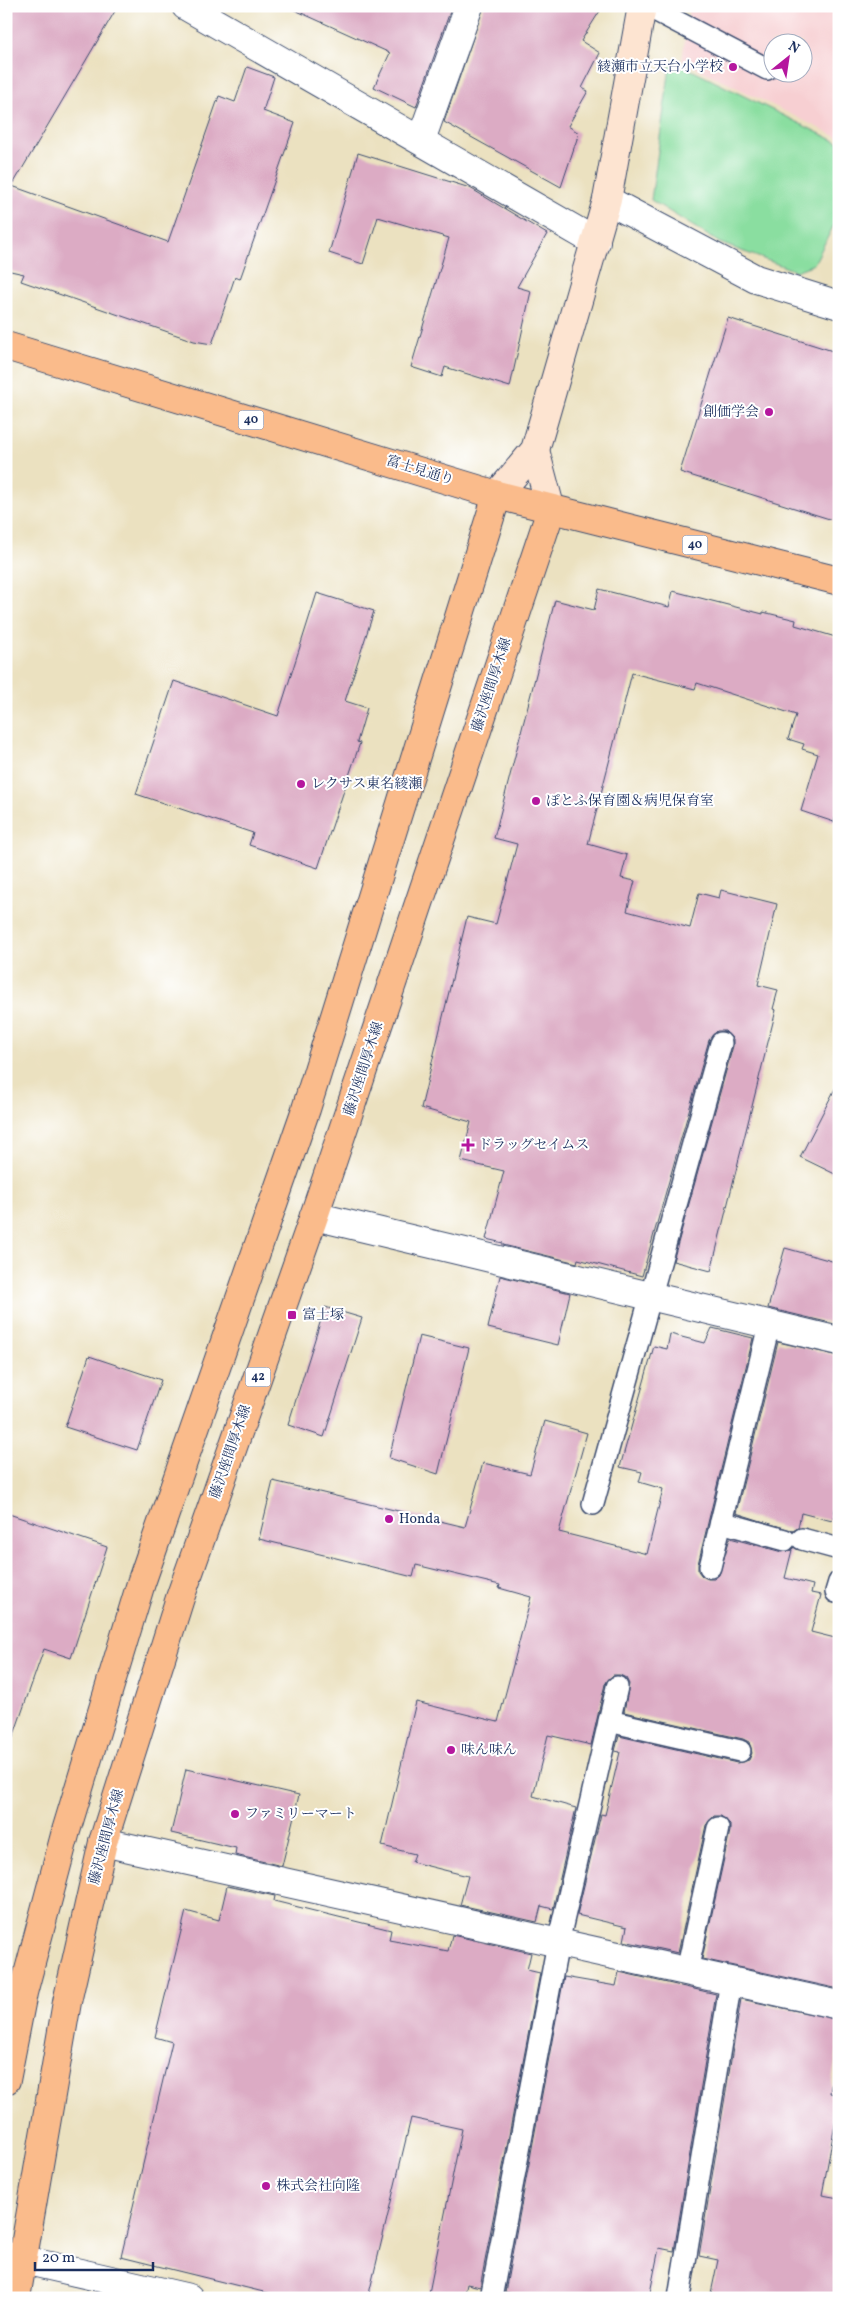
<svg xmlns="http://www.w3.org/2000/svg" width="845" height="2304" viewBox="0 0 845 2304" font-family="Vollkorn,'Noto Serif JP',serif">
  <rect width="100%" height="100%" fill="#fff"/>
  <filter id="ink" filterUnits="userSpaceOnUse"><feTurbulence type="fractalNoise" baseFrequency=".02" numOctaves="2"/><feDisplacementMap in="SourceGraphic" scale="10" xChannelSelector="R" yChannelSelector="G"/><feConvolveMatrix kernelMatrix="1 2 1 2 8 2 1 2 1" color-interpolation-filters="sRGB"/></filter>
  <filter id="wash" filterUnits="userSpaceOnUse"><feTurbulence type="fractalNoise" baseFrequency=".0096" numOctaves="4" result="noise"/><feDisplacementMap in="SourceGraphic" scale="20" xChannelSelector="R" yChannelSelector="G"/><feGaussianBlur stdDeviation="1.12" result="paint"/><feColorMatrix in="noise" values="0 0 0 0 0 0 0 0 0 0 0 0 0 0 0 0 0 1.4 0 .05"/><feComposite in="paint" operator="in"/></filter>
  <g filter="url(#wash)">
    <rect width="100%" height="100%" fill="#ebe1c0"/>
    <path fill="#f7cfd2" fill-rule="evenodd" d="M 689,6 L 839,6 L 839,138 L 682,61 ZM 772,42 L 802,42 L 802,72 L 772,72 Z"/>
    <polygon fill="#8adea0" stroke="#52867f" points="671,60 839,143 839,215 814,264 796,271 720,243 651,200"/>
    <g id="blocks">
      <g fill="#dcabc4">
        <polygon points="6,6 118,6 12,186 168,242 219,96 235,102 247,67 274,77 263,111 295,123 240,279 235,277 212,344 194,341 21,281 24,274 6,270"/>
        <polygon points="286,6 452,6 416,107 374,87 390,53"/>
        <polygon points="484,6 603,6 581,41 600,53 582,88 588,91 568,126 579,133 561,187 444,122"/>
        <polygon points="358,153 470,188 547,234 517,287 531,291 510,387 445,367 442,377 411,367 449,238 378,217 363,264 329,253"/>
        <polygon points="728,318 839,353 839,522 680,472"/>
        <polygon points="599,589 669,607 673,591 763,614 763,612 796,620 795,625 839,638 839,805 834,822 801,811 818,754 802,749 804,744 788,739 796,715 697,683 695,689 632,673 588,844 627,855 621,878 635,881 627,911 690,928 699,893 719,898 721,890 777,904 758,985 778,990 773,1009 776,1010 711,1271 673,1261 733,1046 733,1039 725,1031 717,1031 709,1040 642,1276 578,1259 577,1263 503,1245 503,1243 486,1239 504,1171 461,1161 471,1122 421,1108 467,917 496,924 517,844 494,838 555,600 594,610"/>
        <polygon points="317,593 374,611 345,701 367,708 357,742 360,743 318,868 249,845 253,833 136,794 174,681 278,716"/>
        <polygon points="839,1081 839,1176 800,1157"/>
        <polygon points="785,1248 839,1263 839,1325 768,1308"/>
        <polygon points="500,1276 570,1293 558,1345 488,1328"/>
        <polygon points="325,1307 362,1318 324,1437 288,1425"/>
        <polygon points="712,1328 753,1338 698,1564 698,1571 702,1576 708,1579 714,1579 719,1575 730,1538 782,1552 792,1550 785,1578 813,1585 811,1593 821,1595 811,1632 839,1639 839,1989 702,1959 730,1831 730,1824 721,1816 714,1816 706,1825 678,1953 624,1941 627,1927 577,1915 601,1814 605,1815 620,1752 615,1751 619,1736 737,1763 749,1760 752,1753 749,1742 743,1739 624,1712 629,1684 626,1678 620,1675 613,1675 605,1684 591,1745 548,1735 533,1796 576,1808 553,1909 541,1906 537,1922 460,1905 468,1876 412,1862 415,1854 382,1846 416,1702 498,1722 531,1597 499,1588 500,1585 416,1565 413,1577 259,1539 273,1481 465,1527 483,1463 530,1474 545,1421 587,1433 559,1532 647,1554 663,1489 639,1482 642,1472 620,1467 654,1346 667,1349 670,1334 705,1343"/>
        <polygon points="419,1336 469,1348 438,1474 389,1458"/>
        <polygon points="778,1342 839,1356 839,1494 832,1521 801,1513 798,1528 793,1531 736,1513"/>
        <polygon points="89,1356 161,1380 137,1450 65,1427"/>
        <polygon points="6,1513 107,1547 71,1658 44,1649 11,1743 6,1742"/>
        <polygon points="186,1769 299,1795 282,1866 235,1855 236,1848 171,1833"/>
        <polygon points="227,1886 275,1896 274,1901 391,1930 389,1940 448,1951 452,1935 531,1953 527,1970 540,1973 480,2287 467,2284 464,2298 428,2298 462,2129 411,2118 368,2298 288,2298 121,2257 172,2042 155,2037 186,1911 219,1920"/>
        <polygon points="619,1972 716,1994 674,2251 659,2248 649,2298 528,2298 505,2292 564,1977 616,1986"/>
        <polygon points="741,1999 839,2020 839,2038 830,2093 839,2095 839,2103 822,2195 839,2198 839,2298 710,2298 718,2260 699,2256"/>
      </g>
    </g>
  </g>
  <g filter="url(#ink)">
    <use href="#blocks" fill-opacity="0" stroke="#3a4a6d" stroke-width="1"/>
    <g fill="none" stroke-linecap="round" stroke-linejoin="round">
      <defs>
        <g id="lane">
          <polyline points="647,6 767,69"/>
          <polyline points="593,1504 721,1043"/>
          <polyline points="721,1522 785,1540"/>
          <polyline points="802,1539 839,1549"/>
          <polyline points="710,1567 769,1325"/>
          <polyline points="836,1592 839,1582"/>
          <polyline points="609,1721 740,1751"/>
          <polyline points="687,1971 718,1828"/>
          <polyline points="491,2298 558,1943 617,1687"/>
          <polyline points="679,2298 731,1981"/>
        </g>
        <g id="street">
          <polyline points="186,6 596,242"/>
          <polyline points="421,140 469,6"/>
          <polyline points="607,200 756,279 839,305"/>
          <polyline points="314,1216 839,1341"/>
          <polyline points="103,1842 839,2005"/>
          <polyline points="6,2256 189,2298"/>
        </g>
        <g id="secondary">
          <polyline points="535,450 551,510"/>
          <polyline points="497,495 535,450 607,200 642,6"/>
        </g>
        <g id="primary">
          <polyline points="6,346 497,495 839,581"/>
          <polyline points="6,2080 23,1993 66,1831 141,1583 306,1109 497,495"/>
          <polyline points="16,2298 67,2002 103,1842 180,1598 314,1216 551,510"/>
        </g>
      </defs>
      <use href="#lane" stroke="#3a4a6d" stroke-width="24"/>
      <use href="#street" stroke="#3a4a6d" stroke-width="30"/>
      <use href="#secondary" stroke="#3a4a6d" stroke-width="30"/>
      <use href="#primary" stroke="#3a4a6d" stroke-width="30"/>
      <use href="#lane" stroke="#fff" stroke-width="21"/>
      <use href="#street" stroke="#fff" stroke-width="28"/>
      <use href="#secondary" stroke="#fde4d1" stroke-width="28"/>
      <use href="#primary" stroke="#fabb8b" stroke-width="28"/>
    </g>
  </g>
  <g fill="#b5179e" stroke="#fff" stroke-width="2">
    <circle cx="733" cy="67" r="5"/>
    <circle cx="769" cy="412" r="5"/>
    <circle cx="301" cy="784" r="5"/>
    <circle cx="536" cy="801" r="5"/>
    <path d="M465.5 1137.5h5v5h5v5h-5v5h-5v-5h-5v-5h5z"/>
    <rect x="287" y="1310" width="10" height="10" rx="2.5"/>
    <circle cx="389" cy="1519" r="5"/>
    <circle cx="451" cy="1750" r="5"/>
    <circle cx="235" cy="1814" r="5"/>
    <circle cx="266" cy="2186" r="5"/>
  </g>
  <g text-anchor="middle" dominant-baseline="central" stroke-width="4" stroke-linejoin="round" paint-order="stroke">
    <g fill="#fff" stroke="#5f6d8e" stroke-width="1">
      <rect x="238.5" y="410.5" width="25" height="19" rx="4"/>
      <rect x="682.5" y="535.5" width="25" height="19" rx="4"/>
      <rect x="245.5" y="1367.5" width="25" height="19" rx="4"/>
    </g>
    <g font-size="12" font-weight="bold" fill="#1b2f5e">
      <text x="251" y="420">40</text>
      <text x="695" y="545">40</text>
      <text x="258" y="1377">42</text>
    </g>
    <g font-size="14" fill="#1b2f5e" stroke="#fff" text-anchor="start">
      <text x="723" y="67" text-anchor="end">綾瀬市立天台小学校</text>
      <text x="759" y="412" text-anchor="end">創価学会</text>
      <text x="311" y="784">レクサス東名綾瀬</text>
      <text x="546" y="801">ぽとふ保育園＆病児保育室</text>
      <text x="478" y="1145">ドラッグセイムス</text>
      <text x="302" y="1315">富士塚</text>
      <text x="399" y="1519">Honda</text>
      <text x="461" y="1750">味ん味ん</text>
      <text x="245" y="1814">ファミリーマート</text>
      <text x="276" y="2186">株式会社向隆</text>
    </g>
    <g font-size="14" fill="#1b2f5e" stroke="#fff">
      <text transform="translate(420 471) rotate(17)">富士見通り</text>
      <text transform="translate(492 685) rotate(-72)">藤沢座間厚木線</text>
      <text transform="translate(364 1069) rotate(-72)">藤沢座間厚木線</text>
      <text transform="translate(231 1452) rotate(-71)">藤沢座間厚木線</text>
      <text transform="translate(107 1837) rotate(-75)">藤沢座間厚木線</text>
    </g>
  </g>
  <rect width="845" height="2304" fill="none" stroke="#fff" stroke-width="25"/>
  <g transform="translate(788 58) rotate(30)"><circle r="24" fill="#ffffff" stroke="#a4acbf"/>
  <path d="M0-4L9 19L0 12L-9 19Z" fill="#b5179e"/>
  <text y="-8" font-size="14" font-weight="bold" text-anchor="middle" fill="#1b2f5e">N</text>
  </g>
  <path d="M35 2262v8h118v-8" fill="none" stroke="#1b2f5e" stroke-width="2.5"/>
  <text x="42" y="2262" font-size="15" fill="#1b2f5e" stroke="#ffffff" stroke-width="4" paint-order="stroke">20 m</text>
</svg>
